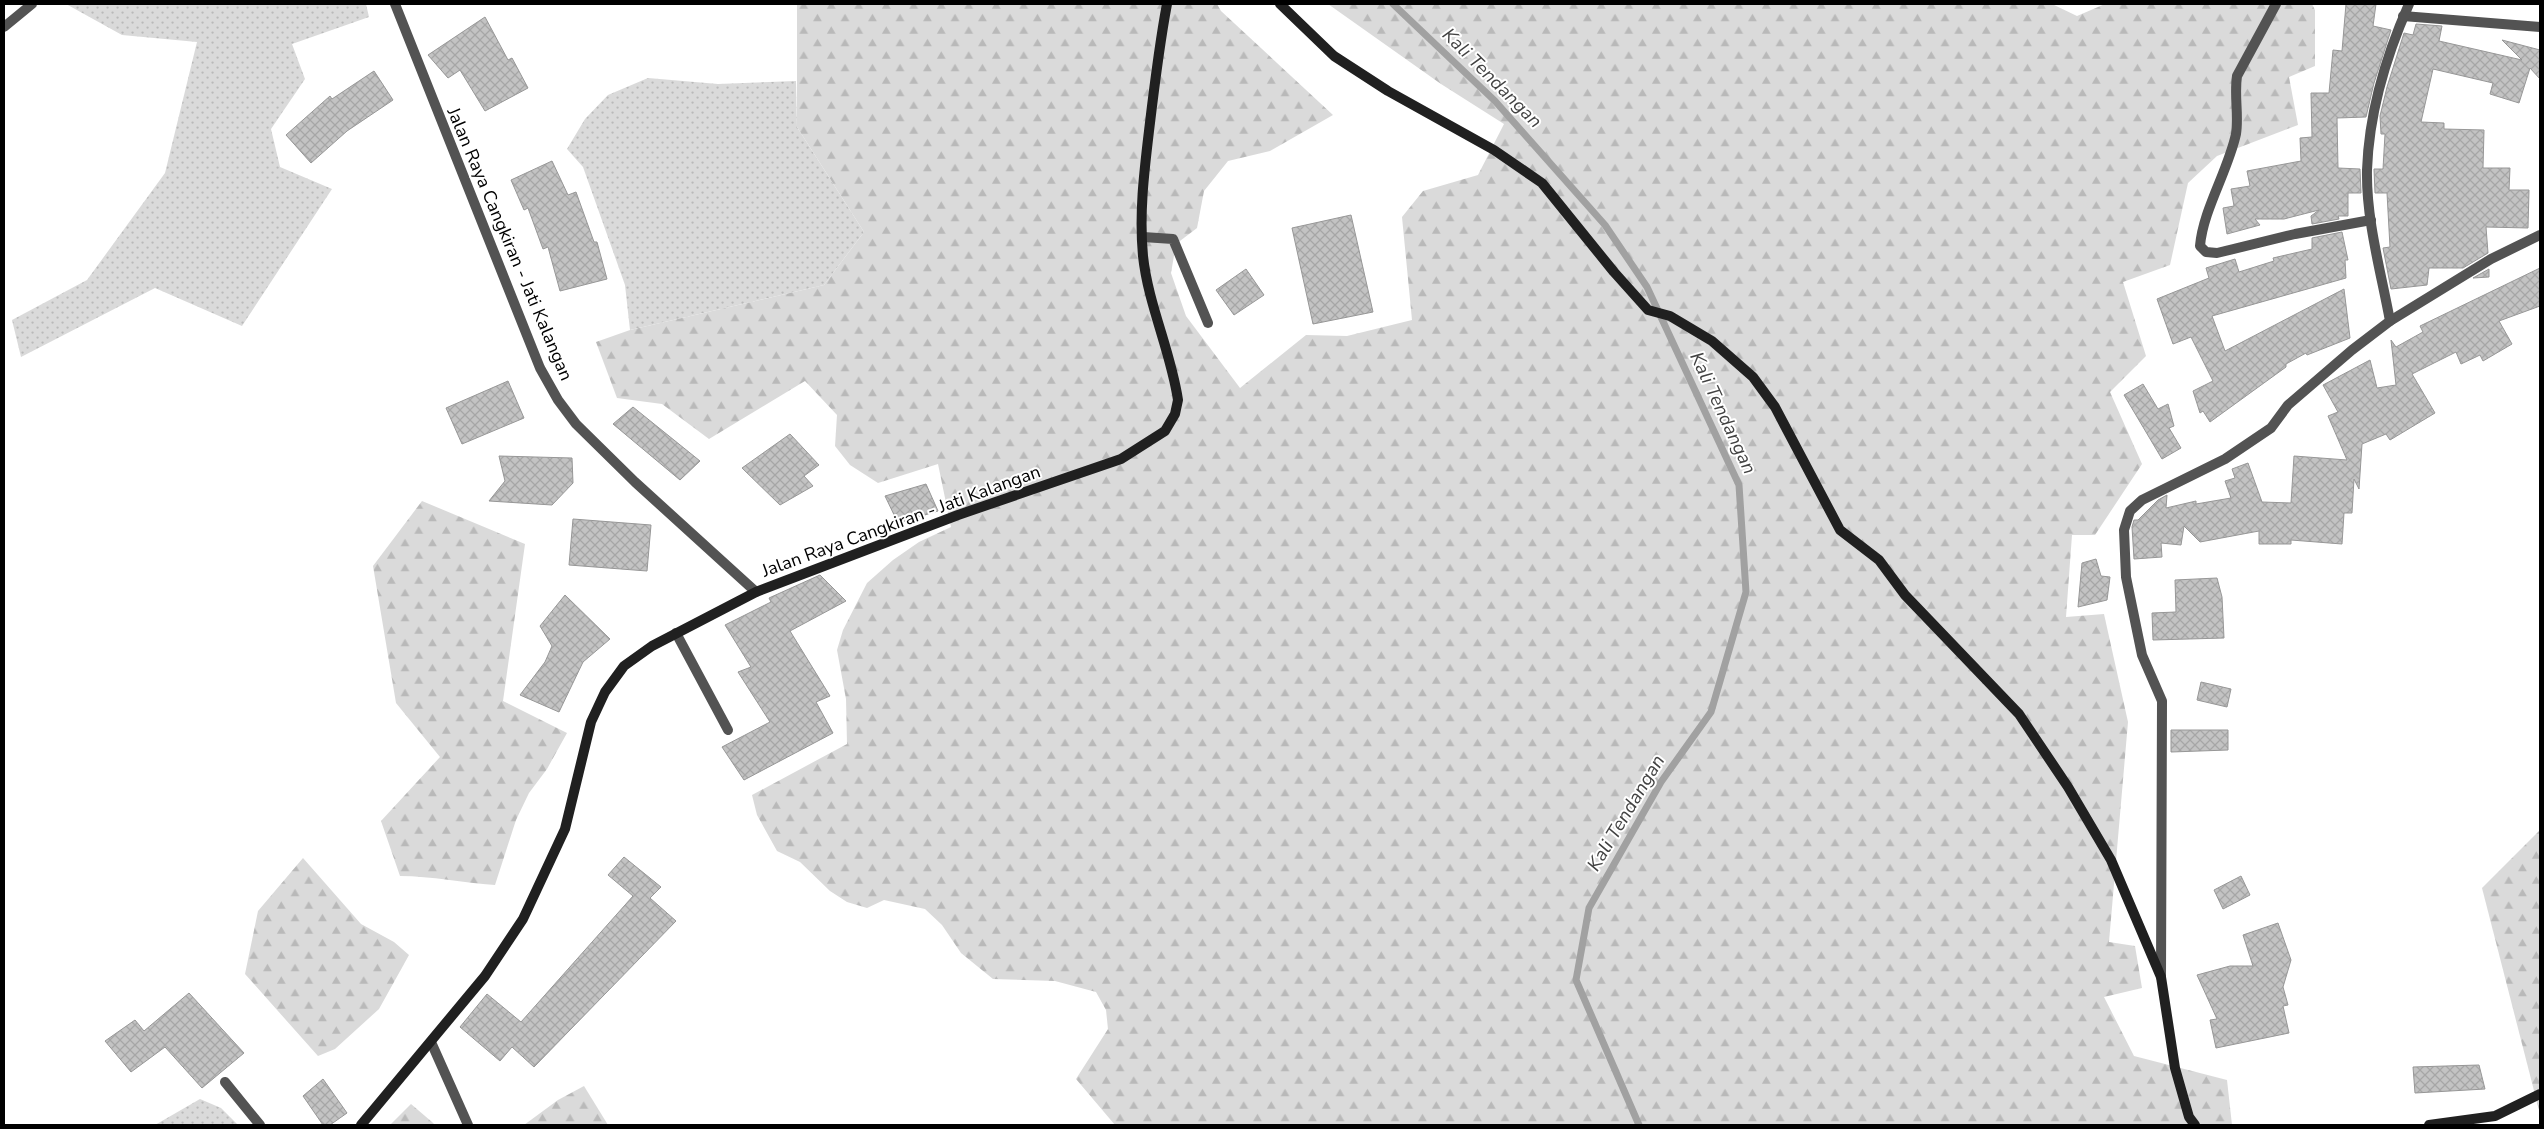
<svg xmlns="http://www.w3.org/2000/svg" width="2544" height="1129" viewBox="0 0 2544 1129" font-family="'Nunito Sans',sans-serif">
  <defs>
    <pattern id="green-dots" width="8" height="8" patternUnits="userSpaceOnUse" patternTransform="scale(1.25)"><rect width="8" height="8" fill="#dadada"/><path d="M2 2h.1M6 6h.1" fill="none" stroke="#b9b9b9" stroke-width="1.8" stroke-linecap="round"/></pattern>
    <pattern id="forest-firs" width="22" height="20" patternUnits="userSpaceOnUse" patternTransform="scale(1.25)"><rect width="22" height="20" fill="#dadada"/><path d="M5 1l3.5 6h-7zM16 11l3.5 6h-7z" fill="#b9b9b9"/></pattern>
    <pattern id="building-cross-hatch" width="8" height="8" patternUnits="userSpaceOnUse" patternTransform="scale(1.25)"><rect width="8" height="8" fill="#c3c3c3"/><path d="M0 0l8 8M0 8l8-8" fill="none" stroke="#a6a6a6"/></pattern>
  </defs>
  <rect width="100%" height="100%" fill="#fff"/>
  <g fill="url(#green-dots)">
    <polygon points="66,4 366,4 369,17 292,44 305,79 271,129 280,167 332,189 242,326 155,288 21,357 12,320 87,280 165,173 197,42 122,35"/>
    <polygon points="648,78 718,84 796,81 797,127 864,232 824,285 630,330 625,285 583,167 567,149 585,119 608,95"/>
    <polygon points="200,1099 221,1108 238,1125 155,1125"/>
  </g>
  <g fill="url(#forest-firs)">
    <polygon points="797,4 1217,4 1221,11 1333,115 1270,151 1228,161 1204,191 1197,228 1176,244 1171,273 1186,316 1240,388 1306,335 1347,336 1412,320 1402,217 1423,191 1478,175 1504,124 1441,84 1328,4 2052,4 2077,16 2105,4 2312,4 2315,10 2315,66 2289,77 2298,125 2217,156 2188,183 2170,265 2123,282 2146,356 2110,392 2142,464 2095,535 2072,535 2066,617 2104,614 2128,722 2109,942 2135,946 2142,988 2104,997 2134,1056 2227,1080 2232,1125 1115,1125 1076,1079 1108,1029 1106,1010 1096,992 1055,981 993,979 961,953 942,925 925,909 884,900 867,908 847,902 830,891 800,862 777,851 757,815 752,795 847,744 846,699 837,650 843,630 867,583 893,560 919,542 951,527 938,464 878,483 850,465 835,446 837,415 805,381 709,439 662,404 617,398 596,342 630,330 824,285 864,232 797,127"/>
    <path d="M 422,501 L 525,544 L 503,701 L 567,733 L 547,769 L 529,793 L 516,820 L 495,885 C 463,883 432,876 400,876 L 381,821 L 440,757 L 396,703 L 373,566 Z"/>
    <polygon points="2540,830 2540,1114 2482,888"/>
    <polygon points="303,858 361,924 394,942 409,955 379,1009 335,1049 318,1056 245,974 258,911"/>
    <polygon points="584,1086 608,1125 524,1125 558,1100"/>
    <polygon points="411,1104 432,1122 435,1125 390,1125"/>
  </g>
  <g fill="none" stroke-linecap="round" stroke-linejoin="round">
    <polyline stroke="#a1a1a1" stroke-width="7" points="1393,4 1495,101 1605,225 1647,287 1739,485 1746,592 1711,712 1661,782 1589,908 1576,980 1639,1125"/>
  </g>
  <g fill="url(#building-cross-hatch)" stroke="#979797">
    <polygon points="2346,4 2376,4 2373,26 2391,30 2374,83 2366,117 2337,118 2338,168 2360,169 2361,193 2348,193 2348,216 2338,216 2339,219 2312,224 2311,216 2319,210 2284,219 2255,219 2260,225 2227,234 2223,208 2234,206 2231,189 2250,186 2247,171 2301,161 2300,138 2312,137 2311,93 2329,93 2333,50 2342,51"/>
    <polygon points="485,17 508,60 512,58 528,88 485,111 460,70 448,78 428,55"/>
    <polygon points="2416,24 2442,26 2439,41 2522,60 2502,40 2540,50 2540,79 2530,68 2519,103 2490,94 2493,83 2433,69 2421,122 2444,123 2444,129 2484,130 2483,168 2510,168 2509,190 2529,190 2528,228 2486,227 2488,253 2463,268 2429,268 2427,285 2391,289 2383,248 2390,247 2387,193 2375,193 2374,169 2383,169 2385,134 2381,134 2380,116 2387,87 2404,33 2413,35"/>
    <polygon points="374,71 393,100 347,131 311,163 286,135 330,96 332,99"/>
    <polygon points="552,161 568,195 576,192 594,242 597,242 607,279 560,291 548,247 543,249 528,208 524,210 511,180"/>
    <polygon points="1351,215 1373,312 1313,324 1292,228"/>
    <polygon points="2342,232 2348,260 2345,260 2346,278 2212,316 2225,351 2344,289 2350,338 2307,355 2306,353 2286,364 2286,367 2210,422 2203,411 2200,413 2193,391 2213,381 2191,337 2173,344 2157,299 2209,278 2206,268 2235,259 2239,272 2274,261 2273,258 2312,249 2312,238"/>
    <polygon points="2540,268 2540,306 2499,321 2512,344 2483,361 2480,355 2461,364 2456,352 2412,374 2435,413 2390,440 2386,434 2362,444 2359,489 2354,479 2352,513 2344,513 2342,544 2291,540 2291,544 2259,544 2259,531 2200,542 2184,526 2181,545 2161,543 2162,557 2134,559 2132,527 2134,520 2138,520 2158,500 2167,495 2166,508 2196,501 2196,504 2231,498 2225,481 2235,478 2232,469 2248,463 2262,502 2291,503 2294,456 2347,460 2328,416 2338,412 2323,385 2370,360 2377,388 2396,385 2391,340 2396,347 2423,332 2420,326"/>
    <polygon points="1246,269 1264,295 1234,315 1216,290"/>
    <polygon points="2489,269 2489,277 2473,278"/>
    <polygon points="508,381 524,418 462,444 446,408"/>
    <polygon points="2143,384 2158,409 2168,404 2174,426 2169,428 2181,448 2162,459 2124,395"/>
    <polygon points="633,407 700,461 680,480 613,424"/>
    <polygon points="790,434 819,465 804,476 813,486 780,505 742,468"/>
    <polygon points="499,456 572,458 573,483 552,505 489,501 505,481"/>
    <polygon points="926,484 938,511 898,523 885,496"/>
    <polygon points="573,519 651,525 647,571 569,565"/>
    <polygon points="2096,559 2101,576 2110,577 2107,600 2078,607 2082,563"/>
    <polygon points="820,575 846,601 790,631 830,696 816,702 833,733 744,780 722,747 770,722 738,672 751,667 725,625 771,602 769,598"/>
    <polygon points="2217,578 2222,597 2224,638 2153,640 2152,613 2176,612 2175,580"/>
    <polygon points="565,595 610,639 583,662 559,712 520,695 545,662 552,646 540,626"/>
    <polygon points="2201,682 2231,689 2227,707 2197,700"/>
    <polygon points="2171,730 2228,730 2228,750 2171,752"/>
    <polygon points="624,857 661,887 650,898 676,921 534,1067 512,1047 500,1061 460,1027 487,994 521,1022 633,896 608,875"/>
    <polygon points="2241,876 2250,895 2223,909 2214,890"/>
    <polygon points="2278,923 2291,960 2283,987 2288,1005 2283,1006 2289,1033 2216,1048 2210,1020 2217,1019 2197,975 2230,966 2253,966 2243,935"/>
    <polygon points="189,993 244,1053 202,1088 165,1047 131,1072 105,1041 135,1020 144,1031"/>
    <polygon points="2479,1065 2485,1089 2415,1093 2413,1067"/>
    <polygon points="323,1079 347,1113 330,1125 323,1125 303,1096"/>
  </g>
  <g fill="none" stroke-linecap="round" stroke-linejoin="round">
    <g stroke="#535353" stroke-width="10">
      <polyline points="1143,237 1173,239 1208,323"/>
      <polyline points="676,633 728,730"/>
      <polyline points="225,1082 260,1125"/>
    </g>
    <g stroke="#535353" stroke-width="10">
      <polyline points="395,4 540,368 558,400 576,424 635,482 756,592"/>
      <path d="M 2276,4 L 2237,76 C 2234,96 2239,115 2236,134 C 2228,171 2203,210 2200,246 L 2206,252 L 2217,253 L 2295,234 L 2371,220"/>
      <polyline points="2403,16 2540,27"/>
      <polyline points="4,27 32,4"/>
      <polyline points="2390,321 2491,259 2540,235"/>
      <path d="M 2161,977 L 2162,701 L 2142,655 L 2126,577 L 2124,530 L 2130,511 L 2142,500 L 2225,459 L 2271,428 L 2288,405 L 2352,350 L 2390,321 C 2381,272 2366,220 2367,170 C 2369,112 2386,56 2409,4"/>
      <polyline points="431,1042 468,1125"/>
    </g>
    <g stroke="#202020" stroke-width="10">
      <polyline points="1280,4 1334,56 1388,91 1494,150 1542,183 1614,272 1648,310 1670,316 1712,341 1753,377 1775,407 1840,530 1879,560 1905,595 2019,714 2068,787 2111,860 2161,977 2175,1068 2189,1117 2195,1125"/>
      <path d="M 361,1125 L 485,976 L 523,919 L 565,829 L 591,722 L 605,692 L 624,666 L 652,646 L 756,592 L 958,515 L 1121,459 L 1165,431 L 1175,414 L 1178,400 C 1171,352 1148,304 1143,256 C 1139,214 1144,173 1149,131 C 1154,89 1159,46 1167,4"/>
      <polyline points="2429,1125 2495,1116 2540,1094"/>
    </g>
  </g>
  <g text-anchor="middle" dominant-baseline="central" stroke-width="4" stroke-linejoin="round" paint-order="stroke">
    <g font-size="18" fill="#000" stroke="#fff">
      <text transform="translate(510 244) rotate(67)">Jalan Raya Cangkiran - Jati Kalangan</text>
      <text transform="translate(901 521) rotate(-20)">Jalan Raya Cangkiran - Jati Kalangan</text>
    </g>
    <g font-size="19" font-style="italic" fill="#424242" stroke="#fff">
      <text transform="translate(1492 78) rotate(45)">Kali Tendangan</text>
      <text transform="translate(1723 413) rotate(65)">Kali Tendangan</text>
      <text transform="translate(1626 813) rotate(-59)">Kali Tendangan</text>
    </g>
  </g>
  <rect width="2544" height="1129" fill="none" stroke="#000000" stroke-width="10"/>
</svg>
